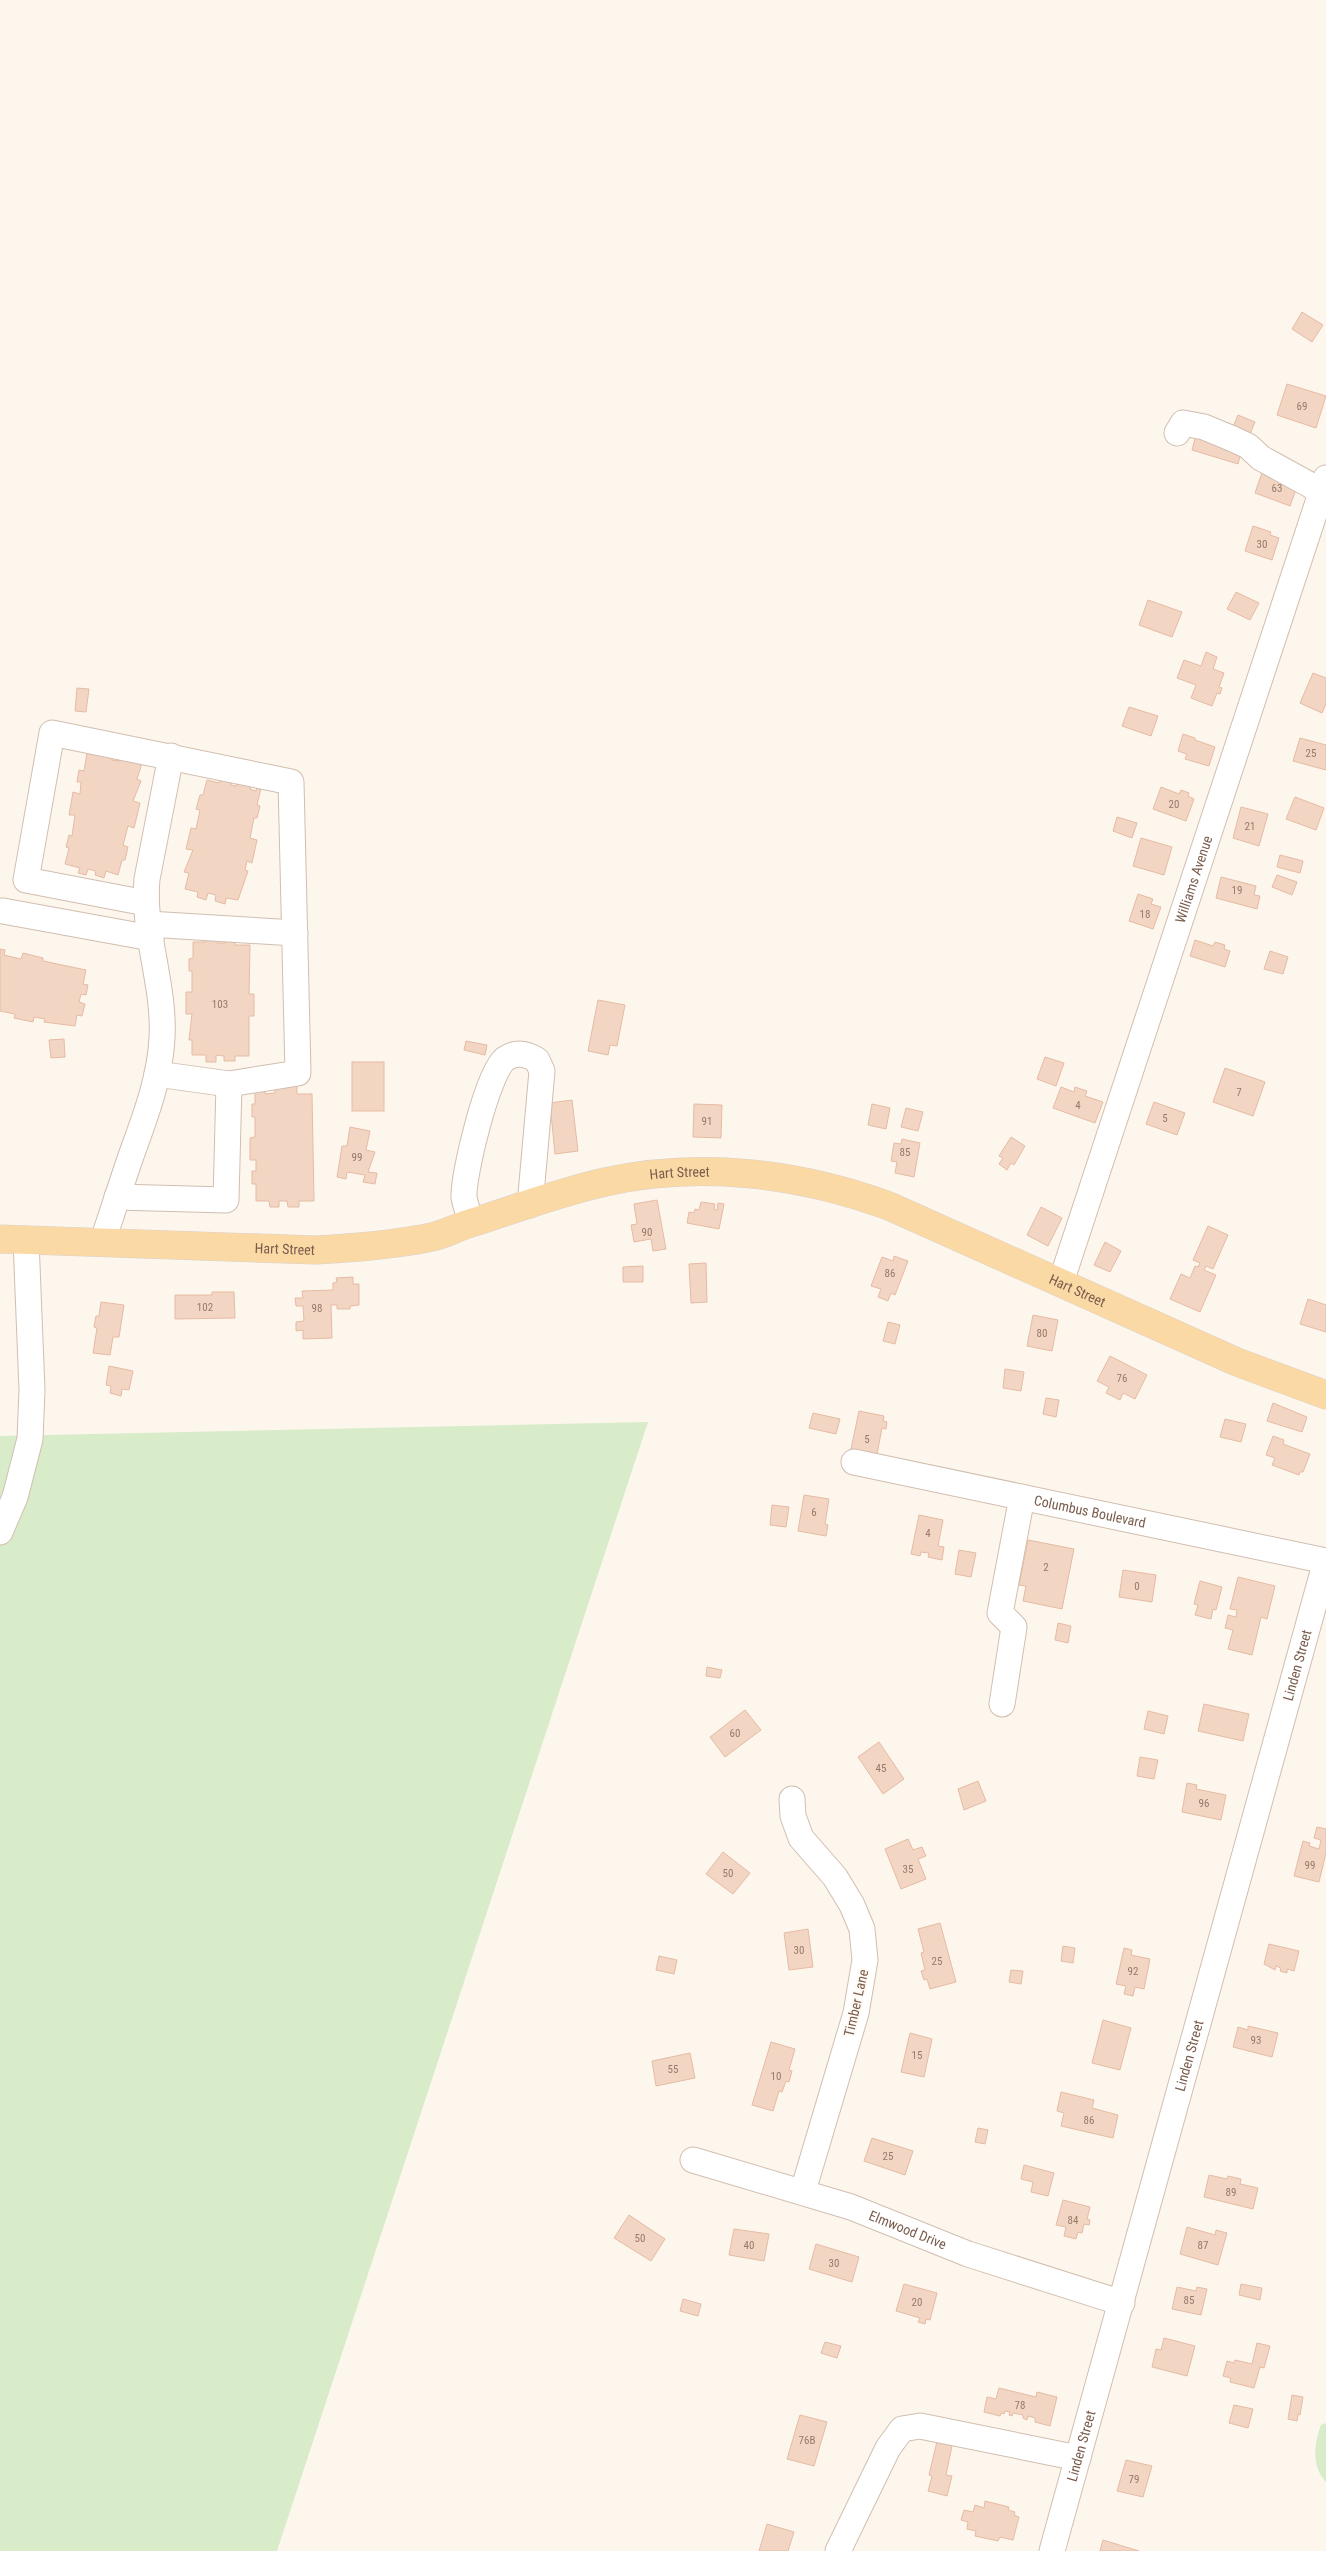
<svg xmlns="http://www.w3.org/2000/svg" width="1326" height="2551" viewBox="0 0 1326 2551" font-family="'Roboto Condensed',sans-serif">
  <rect width="100%" height="100%" fill="#fdf6ec"/>
  <g fill="#d8ecc9">
    <polygon points="648,1422 277,2551 0,2551 0,1436"/>
    <path d="M 1326,2423 L 1326,2482 C 1311,2466 1314,2444 1321,2425 Z"/>
  </g>
  <g fill="#f3d5c3" stroke="#e6bba3">
    <polygon points="1302,312 1323,325 1312,342 1292,329"/>
    <polygon points="1287,384 1326,396 1316,428 1277,415"/>
    <polygon points="1238,415 1255,422 1250,434 1233,427"/>
    <polygon points="1198,428 1243,446 1238,464 1192,450"/>
    <polygon points="1264,467 1298,484 1290,506 1255,493"/>
    <polygon points="1253,526 1271,532 1270,535 1279,538 1272,560 1245,551"/>
    <polygon points="1236,592 1259,603 1250,620 1227,609"/>
    <polygon points="1148,600 1182,612 1172,637 1139,625"/>
    <polygon points="1206,652 1217,657 1213,669 1224,673 1219,687 1222,688 1220,694 1217,693 1212,706 1191,698 1196,685 1177,678 1184,660 1201,666"/>
    <polygon points="1313,673 1326,678 1326,704 1322,713 1300,703"/>
    <polygon points="77,688 89,689 86,712 75,711"/>
    <polygon points="1129,707 1158,716 1151,736 1122,726"/>
    <polygon points="1183,734 1195,738 1195,740 1215,747 1209,766 1185,759 1187,754 1178,751"/>
    <polygon points="1300,738 1326,745 1326,770 1293,761"/>
    <polygon points="100,751 113,753 112,760 119,761 120,754 142,763 137,779 141,781 133,801 140,803 134,828 128,826 123,845 128,847 125,860 122,860 118,875 106,871 104,878 95,875 96,871 88,869 86,875 78,873 80,868 65,864 69,848 66,847 69,835 72,836 75,815 69,815 73,792 80,794 81,782 77,782 79,770 84,771 87,753 99,755"/>
    <polygon points="221,776 232,779 231,785 236,786 238,779 252,783 250,789 256,791 257,787 261,788 257,805 260,806 257,818 254,818 250,838 257,840 252,863 247,861 245,870 248,871 238,900 226,898 225,904 215,901 216,895 208,893 206,900 197,897 198,892 185,889 189,873 184,872 193,850 186,849 191,828 196,829 200,810 196,809 200,795 203,795 207,780 219,783"/>
    <polygon points="1161,787 1179,794 1181,790 1189,793 1188,796 1194,799 1186,821 1153,809"/>
    <polygon points="1295,797 1324,808 1316,830 1286,819"/>
    <polygon points="1241,807 1268,814 1259,846 1233,838"/>
    <polygon points="1117,817 1137,823 1132,838 1113,831"/>
    <polygon points="1141,838 1172,847 1164,875 1133,866"/>
    <polygon points="1280,855 1303,861 1300,873 1277,867"/>
    <polygon points="1277,875 1297,882 1292,895 1272,887"/>
    <polygon points="1221,877 1256,886 1254,895 1260,896 1257,909 1216,898"/>
    <polygon points="1138,894 1153,899 1151,904 1161,907 1153,929 1129,921"/>
    <polygon points="216,937 217,943 225,943 225,939 235,939 235,945 250,945 249,994 254,994 254,1016 249,1016 249,1056 235,1056 235,1061 224,1061 224,1056 216,1055 216,1062 206,1062 206,1055 192,1055 192,1040 189,1040 192,1014 186,1014 186,992 192,992 192,971 189,971 189,959 193,958 193,942 206,942 206,938"/>
    <polygon points="1195,940 1213,946 1215,942 1225,945 1224,949 1230,951 1225,967 1190,956"/>
    <polygon points="0,949 5,950 4,955 21,959 23,953 43,958 43,961 86,970 83,984 88,985 86,995 81,994 79,1002 85,1004 82,1016 77,1015 75,1026 44,1022 45,1019 34,1017 33,1022 14,1018 15,1014 0,1011"/>
    <polygon points="1270,951 1288,957 1283,974 1264,969"/>
    <polygon points="598,1000 625,1005 617,1046 610,1045 608,1055 588,1051"/>
    <polygon points="64,1039 65,1057 51,1058 49,1040"/>
    <polygon points="466,1041 487,1045 485,1055 464,1050"/>
    <polygon points="1045,1057 1064,1063 1056,1086 1037,1079"/>
    <rect x="352" y="1062" width="32" height="49"/>
    <polygon points="1225,1068 1265,1082 1253,1116 1213,1102"/>
    <polygon points="275,1086 297,1086 297,1094 312,1094 314,1201 299,1201 299,1207 288,1207 287,1201 279,1201 279,1207 270,1207 269,1201 256,1201 256,1184 252,1184 252,1171 256,1171 256,1160 250,1160 250,1138 255,1137 255,1117 252,1117 252,1104 255,1104 255,1090 265,1090 265,1094 275,1093"/>
    <polygon points="1061,1087 1074,1092 1075,1087 1087,1091 1085,1096 1103,1102 1095,1123 1053,1108"/>
    <polygon points="572,1100 578,1151 555,1154 550,1103"/>
    <polygon points="1154,1102 1185,1113 1177,1135 1146,1124"/>
    <polygon points="694,1104 722,1105 721,1138 693,1137"/>
    <polygon points="872,1104 890,1108 886,1129 868,1125"/>
    <polygon points="906,1108 923,1112 918,1131 901,1127"/>
    <polygon points="350,1127 370,1131 366,1150 375,1152 368,1172 377,1173 375,1184 363,1182 365,1175 347,1172 346,1179 337,1177 342,1146 347,1146"/>
    <polygon points="1011,1137 1025,1146 1014,1165 1011,1163 1007,1170 999,1164 1003,1158 999,1156"/>
    <polygon points="902,1139 920,1143 914,1177 895,1173 897,1162 891,1161 894,1143 901,1144"/>
    <polygon points="657,1200 666,1249 653,1251 651,1239 634,1242 631,1225 637,1224 634,1204"/>
    <polygon points="701,1202 715,1204 714,1210 717,1210 718,1203 724,1204 719,1229 687,1223 689,1212 694,1213 695,1209 699,1210"/>
    <polygon points="1041,1207 1062,1218 1048,1246 1027,1235"/>
    <polygon points="1208,1226 1228,1235 1213,1269 1206,1266 1204,1270 1216,1275 1200,1312 1170,1299 1181,1274 1190,1278 1195,1266 1198,1267 1200,1263 1193,1260"/>
    <polygon points="1105,1242 1121,1251 1110,1272 1094,1265"/>
    <polygon points="894,1256 908,1261 895,1295 891,1293 888,1301 878,1297 881,1289 871,1286 882,1257 893,1261"/>
    <polygon points="706,1263 707,1302 691,1303 689,1264"/>
    <polygon points="643,1266 643,1282 623,1282 623,1267"/>
    <polygon points="353,1277 353,1284 359,1284 359,1305 350,1306 350,1309 337,1309 337,1305 331,1305 332,1338 303,1339 303,1330 296,1331 296,1322 304,1321 303,1306 296,1306 295,1298 303,1298 302,1291 333,1290 333,1283 337,1282 336,1278"/>
    <polygon points="212,1292 234,1292 235,1318 175,1319 175,1295 212,1295"/>
    <polygon points="1308,1299 1326,1305 1326,1332 1300,1324"/>
    <polygon points="101,1302 124,1305 119,1337 113,1337 110,1355 93,1353 97,1328 94,1327 96,1316 99,1316"/>
    <polygon points="1033,1315 1058,1320 1052,1351 1027,1346"/>
    <polygon points="888,1322 900,1325 895,1344 883,1341"/>
    <polygon points="1110,1356 1147,1375 1135,1399 1123,1393 1120,1400 1106,1393 1109,1387 1097,1381"/>
    <polygon points="109,1366 133,1371 129,1390 122,1389 121,1396 110,1393 111,1386 106,1385"/>
    <polygon points="1005,1369 1024,1372 1021,1391 1003,1388"/>
    <polygon points="1046,1398 1059,1400 1056,1417 1043,1414"/>
    <polygon points="1273,1403 1307,1417 1302,1432 1267,1421"/>
    <polygon points="859,1411 884,1416 883,1421 887,1422 886,1429 882,1428 877,1454 851,1449"/>
    <polygon points="813,1413 840,1419 836,1434 809,1428"/>
    <polygon points="1225,1419 1246,1424 1241,1442 1220,1437"/>
    <polygon points="1273,1436 1284,1440 1283,1444 1310,1454 1303,1472 1300,1472 1299,1475 1272,1465 1275,1458 1266,1455"/>
    <polygon points="804,1495 829,1499 825,1524 828,1525 826,1536 798,1531"/>
    <polygon points="772,1505 789,1507 786,1527 770,1525"/>
    <polygon points="919,1515 943,1520 938,1546 944,1547 942,1560 928,1557 929,1553 921,1552 920,1556 911,1554"/>
    <polygon points="1028,1540 1074,1549 1062,1609 1023,1601 1026,1586 1019,1585"/>
    <polygon points="959,1550 976,1553 971,1577 955,1574"/>
    <polygon points="1123,1570 1156,1575 1152,1602 1119,1597"/>
    <polygon points="1238,1577 1275,1586 1267,1619 1261,1617 1252,1655 1228,1649 1233,1630 1225,1628 1228,1615 1236,1617 1237,1610 1230,1609"/>
    <polygon points="1200,1581 1222,1587 1216,1610 1213,1609 1211,1619 1195,1615 1198,1605 1194,1604"/>
    <polygon points="1058,1623 1071,1626 1068,1643 1055,1640"/>
    <polygon points="707,1667 722,1670 720,1678 706,1676"/>
    <polygon points="1204,1704 1249,1714 1243,1741 1198,1731"/>
    <polygon points="745,1710 761,1730 725,1757 710,1737"/>
    <polygon points="1148,1711 1168,1716 1164,1734 1144,1729"/>
    <polygon points="879,1742 904,1779 883,1794 858,1757"/>
    <polygon points="1140,1757 1158,1760 1154,1779 1137,1776"/>
    <polygon points="978,1781 986,1801 964,1810 958,1789"/>
    <polygon points="1187,1783 1197,1785 1196,1789 1226,1795 1221,1820 1182,1812"/>
    <polygon points="1317,1827 1326,1829 1326,1853 1319,1882 1294,1876 1303,1841 1310,1843 1309,1846 1319,1849 1321,1840 1314,1838"/>
    <polygon points="908,1839 913,1850 922,1847 926,1856 918,1859 926,1879 901,1889 885,1849"/>
    <polygon points="723,1852 750,1873 733,1894 706,1874"/>
    <polygon points="940,1923 956,1982 930,1989 927,1979 924,1980 921,1971 925,1970 921,1953 924,1952 918,1929"/>
    <polygon points="808,1929 813,1967 789,1970 784,1933"/>
    <polygon points="1269,1944 1299,1951 1294,1971 1287,1969 1287,1973 1280,1971 1281,1968 1276,1966 1275,1970 1264,1964"/>
    <polygon points="1063,1946 1075,1948 1073,1963 1061,1961"/>
    <polygon points="1124,1948 1132,1950 1131,1955 1150,1959 1144,1989 1135,1987 1133,1996 1124,1994 1126,1986 1116,1984"/>
    <polygon points="659,1956 677,1960 674,1974 656,1970"/>
    <polygon points="1011,1970 1023,1971 1021,1984 1009,1982"/>
    <polygon points="1103,2020 1131,2028 1120,2070 1092,2063"/>
    <polygon points="1248,2026 1278,2033 1272,2057 1233,2047 1238,2027 1248,2030"/>
    <polygon points="910,2033 932,2039 924,2077 901,2072"/>
    <polygon points="771,2042 795,2049 789,2070 792,2071 789,2082 786,2081 782,2092 779,2091 773,2111 752,2105"/>
    <polygon points="690,2053 695,2078 656,2086 652,2061"/>
    <polygon points="1061,2092 1094,2100 1092,2108 1118,2115 1113,2138 1061,2126 1064,2113 1057,2111"/>
    <polygon points="978,2128 988,2130 985,2144 975,2142"/>
    <polygon points="872,2138 913,2151 905,2175 864,2161"/>
    <polygon points="1024,2165 1054,2173 1048,2196 1031,2192 1033,2182 1021,2179"/>
    <polygon points="1209,2175 1227,2179 1228,2176 1241,2179 1240,2184 1258,2188 1253,2209 1204,2197"/>
    <polygon points="1063,2200 1090,2207 1087,2219 1090,2220 1089,2225 1084,2224 1082,2233 1078,2232 1076,2239 1064,2236 1066,2227 1056,2225"/>
    <polygon points="629,2215 665,2239 651,2261 614,2238"/>
    <polygon points="1187,2227 1215,2235 1216,2230 1227,2233 1218,2265 1180,2254"/>
    <polygon points="734,2229 769,2234 764,2261 729,2255"/>
    <polygon points="816,2244 859,2257 852,2282 809,2269"/>
    <polygon points="904,2284 937,2293 930,2320 926,2319 925,2324 918,2322 920,2318 896,2311"/>
    <polygon points="1241,2284 1262,2288 1260,2300 1239,2295"/>
    <polygon points="1177,2287 1196,2291 1197,2287 1207,2289 1201,2315 1172,2309"/>
    <polygon points="683,2299 701,2304 698,2316 680,2311"/>
    <polygon points="1164,2338 1195,2346 1187,2376 1152,2367 1156,2349 1161,2350"/>
    <polygon points="825,2342 841,2346 837,2358 821,2353"/>
    <polygon points="1257,2343 1270,2346 1264,2368 1260,2367 1254,2388 1230,2382 1231,2378 1223,2376 1227,2361 1234,2363 1235,2360 1252,2364"/>
    <polygon points="999,2388 1036,2397 1037,2392 1057,2397 1050,2426 1035,2422 1035,2418 1028,2416 1027,2420 1023,2418 1023,2415 1013,2413 1012,2416 1009,2415 1010,2412 1005,2411 1004,2414 1001,2413 1000,2416 984,2412 987,2397 996,2399"/>
    <polygon points="1292,2395 1303,2397 1300,2415 1298,2414 1297,2421 1288,2419"/>
    <polygon points="1234,2405 1253,2409 1248,2428 1229,2423"/>
    <polygon points="800,2415 827,2422 814,2466 787,2459"/>
    <polygon points="938,2437 953,2441 946,2475 952,2476 947,2496 928,2491 932,2476 929,2475"/>
    <polygon points="1126,2460 1152,2466 1143,2497 1117,2491"/>
    <polygon points="985,2501 1009,2507 1008,2510 1015,2512 1014,2515 1019,2517 1013,2540 1000,2537 998,2541 975,2536 976,2531 967,2529 968,2522 961,2520 964,2510 973,2512 975,2505 984,2508"/>
    <polygon points="767,2524 794,2532 788,2551 759,2551"/>
    <polygon points="1103,2540 1139,2551 1100,2551"/>
  </g>
  <g fill="none" stroke-linecap="round" stroke-linejoin="round">
    <defs>
      <g id="minor">
        <polyline points="1177,433 1183,423 1204,427 1233,439 1248,446 1261,458 1321,491"/>
        <polyline points="3,911 151,938"/>
        <polyline points="148,924 295,933"/>
        <polyline points="157,1074 229,1084"/>
        <polyline points="117,1197 226,1200 229,1084 298,1073 291,782 52,733 26,880 146,903"/>
        <path d="M 472,1223 C 469,1215 465,1205 464,1197 C 463,1174 488,1072 505,1059 C 516,1051 527,1054 537,1060 L 542,1071 L 530,1205"/>
        <path d="M 102,1243 C 112,1214 121,1185 131,1156 C 145,1117 160,1079 162,1038 C 165,984 142,932 147,879 L 171,756"/>
        <path id="s1" d="M 1061,1282 L 1326,478"/>
        <path id="s2" d="M 854,1462 L 1326,1561"/>
        <polyline points="0,1532 15,1497 30,1439 32,1390 26,1240"/>
        <polyline points="1002,1704 1014,1627 1000,1613 1022,1497"/>
        <polyline points="792,1799 793,1816 801,1838 835,1877 852,1905 862,1929 865,1960 856,2013 803,2191"/>
        <path id="s3" d="M 693,2160 L 851,2207 L 968,2254 L 1122,2303"/>
        <polyline points="838,2551 888,2448 902,2429 920,2426 1078,2458"/>
        <path id="s4" d="M 1052,2551 L 1326,1561"/>
      </g>
      <g id="major">
        <path id="s5" d="M 0,1239 L 315,1250 C 354,1248 394,1245 432,1237 C 445,1234 458,1227 471,1223 C 515,1209 560,1192 605,1182 C 700,1161 799,1173 889,1206 L 1237,1362 L 1326,1395"/>
      </g>
    </defs>
    <use href="#minor" stroke="#d1beb0" stroke-width="27"/>
    <use href="#major" stroke="#dad1cd" stroke-width="29"/>
    <use href="#minor" stroke="#fff" stroke-width="25"/>
    <use href="#major" stroke="#fbd9a5" stroke-width="28"/>
  </g>
  <g text-anchor="middle" dominant-baseline="central" stroke-width="4.5" stroke-linejoin="round" paint-order="stroke">
    <g font-size="11" fill="#987a6a">
      <text x="1302" y="406">69</text>
      <text x="1277" y="488">63</text>
      <text x="1262" y="544">30</text>
      <text x="1311" y="753">25</text>
      <text x="1174" y="804">20</text>
      <text x="1250" y="826">21</text>
      <text x="1237" y="890">19</text>
      <text x="1145" y="914">18</text>
      <text x="220" y="1004">103</text>
      <text x="1239" y="1092">7</text>
      <text x="1078" y="1105">4</text>
      <text x="1165" y="1118">5</text>
      <text x="707" y="1121">91</text>
      <text x="905" y="1152">85</text>
      <text x="357" y="1157">99</text>
      <text x="647" y="1232">90</text>
      <text x="890" y="1273">86</text>
      <text x="205" y="1307">102</text>
      <text x="317" y="1308">98</text>
      <text x="1042" y="1333">80</text>
      <text x="1122" y="1378">76</text>
      <text x="867" y="1439">5</text>
      <text x="814" y="1512">6</text>
      <text x="928" y="1533">4</text>
      <text x="1046" y="1567">2</text>
      <text x="1137" y="1586">0</text>
      <text x="735" y="1733">60</text>
      <text x="881" y="1768">45</text>
      <text x="1204" y="1803">96</text>
      <text x="1310" y="1865">99</text>
      <text x="908" y="1869">35</text>
      <text x="728" y="1873">50</text>
      <text x="799" y="1950">30</text>
      <text x="937" y="1961">25</text>
      <text x="1133" y="1971">92</text>
      <text x="1256" y="2040">93</text>
      <text x="917" y="2055">15</text>
      <text x="673" y="2069">55</text>
      <text x="776" y="2076">10</text>
      <text x="1089" y="2120">86</text>
      <text x="888" y="2156">25</text>
      <text x="1231" y="2192">89</text>
      <text x="1073" y="2220">84</text>
      <text x="640" y="2238">50</text>
      <text x="749" y="2245">40</text>
      <text x="1203" y="2245">87</text>
      <text x="834" y="2263">30</text>
      <text x="1189" y="2300">85</text>
      <text x="917" y="2302">20</text>
      <text x="1020" y="2405">78</text>
      <text x="807" y="2440">76B</text>
      <text x="1134" y="2479">79</text>
    </g>
    <g font-size="14" fill="#7a5c4d" stroke="#fffaf3">
      <text stroke="none"><textPath href="#s1" startOffset="424">Williams Avenue</textPath></text>
      <text stroke="none"><textPath href="#s5" startOffset="690">Hart Street</textPath></text>
      <text stroke="none"><textPath href="#s5" startOffset="285">Hart Street</textPath></text>
      <text stroke="none"><textPath href="#s5" startOffset="1110">Hart Street</textPath></text>
      <text stroke="none"><textPath href="#s2" startOffset="241">Columbus Boulevard</textPath></text>
      <text stroke="none"><textPath href="#s4" startOffset="919">Linden Street</textPath></text>
      <text transform="translate(856 2003) rotate(-77)">Timber Lane</text>
      <text stroke="none"><textPath href="#s4" startOffset="514">Linden Street</textPath></text>
      <text stroke="none"><textPath href="#s3" startOffset="226">Elmwood Drive</textPath></text>
      <text stroke="none"><textPath href="#s4" startOffset="109">Linden Street</textPath></text>
    </g>
  </g>
</svg>
